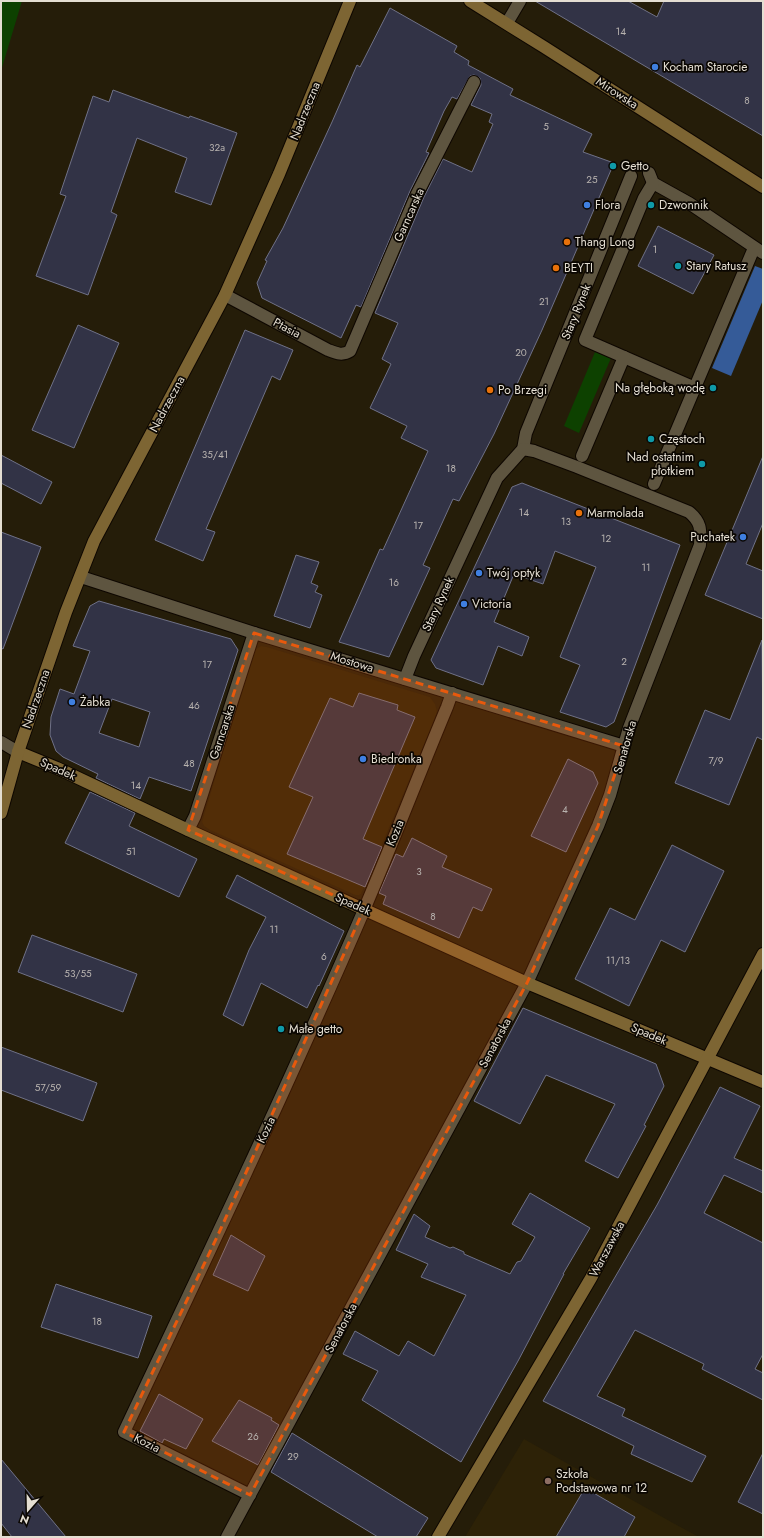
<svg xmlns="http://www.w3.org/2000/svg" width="764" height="1538" viewBox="0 0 764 1538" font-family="Jost,sans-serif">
  <rect width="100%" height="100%" fill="#251d09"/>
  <g fill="#2d2207">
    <polygon points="261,646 267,647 430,697 435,704 437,711 435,719 361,894 359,895 355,895 210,830 204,826 202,822 252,655 256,649"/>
    <polygon points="524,1439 673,1523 699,1537 465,1537"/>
  </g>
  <g fill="#0d4100">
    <polygon points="1,1 22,1 1,71"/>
    <polygon points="595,352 611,358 579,433 564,426"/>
  </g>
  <polygon fill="#355b98" points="755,266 763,269 763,300 731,376 712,368"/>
  <g fill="#323346" stroke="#6f7187" fill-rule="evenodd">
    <polygon points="535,1 628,1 657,17 664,1 763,1 763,136"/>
    <polygon points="390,8 457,46 454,52 469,61 468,65 513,89 510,95 592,134 583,152 614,163 542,330 494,434 459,501 453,499 423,565 430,568 389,657 339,642 380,549 383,550 428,451 401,438 407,426 370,408 391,364 382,359 398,323 375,313 424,197 443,159 472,172 493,124 489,122 492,114 471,105 481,85 480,78 474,75 470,76 457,99 452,97 444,111 426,152 429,153 410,191 361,307 356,305 341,338 262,298 257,283 267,261 265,260 283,228 332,122 357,65 360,67"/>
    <polygon points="113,90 189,118 190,116 237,133 211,205 175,192 187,158 137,138 111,212 117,215 88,295 36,276 66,196 60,194 93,96 109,102"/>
    <polygon points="658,226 714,255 693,294 638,266"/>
    <polygon points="78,325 119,343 74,448 32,430"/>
    <polygon points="245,330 293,350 280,380 272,376 206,529 215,532 203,561 155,540"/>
    <polygon points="1,455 52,482 41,504 1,483"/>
    <polygon points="763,456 763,523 746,564 763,571 763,619 705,595"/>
    <polygon points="522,483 680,545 614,722 606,727 560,712 580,665 560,657 596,567 555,551 543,584 514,574 494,622 529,637 522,656 498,646 483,685 436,668 431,660 512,487"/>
    <polygon points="1,532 41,547 3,649 1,648"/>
    <polygon points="296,555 319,562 311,583 318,586 315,592 322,595 310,628 274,616"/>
    <path d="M 99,601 L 231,639 L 238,650 L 191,791 L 149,777 L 140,799 L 96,778 L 98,774 L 63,757 L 56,751 L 50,735 L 51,717 L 60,689 L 74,694 L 90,651 L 73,646 L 90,606 ZM 112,699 L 150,712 L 139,747 L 99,733 Z"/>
    <polygon points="762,640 763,740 757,737 729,805 675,783 705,710 730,720"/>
    <polygon points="359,693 398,705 397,710 415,717 363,839 382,847 365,887 287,854 313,797 289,787 330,698 353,707"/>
    <polygon points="568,759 593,772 598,783 566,852 531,836"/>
    <polygon points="90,792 135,813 129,826 197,859 179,897 65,843"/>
    <polygon points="412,838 447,856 442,867 492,889 482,911 473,907 459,938 383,904 386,896 379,893 396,854 403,857"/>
    <polygon points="672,845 724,871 685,952 661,940 629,1006 575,979 610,908 635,920"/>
    <polygon points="237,875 344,931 319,986 318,985 307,1008 261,983 243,1026 223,1015 249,950 266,917 226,897"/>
    <polygon points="32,935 137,974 123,1012 18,972"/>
    <polygon points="523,1008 656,1064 664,1086 644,1125 646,1126 618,1178 585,1161 615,1104 546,1075 520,1124 474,1101"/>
    <polygon points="1,1047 97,1083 83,1121 1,1090"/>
    <polygon points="720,1087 760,1106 734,1158 763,1171 763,1193 724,1175 704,1213 763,1243 763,1354 755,1369 763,1373 763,1400 702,1369 704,1364 635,1330 597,1396 625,1409 622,1416 706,1456 692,1482 631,1454 634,1446 543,1401 657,1205"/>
    <polygon points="530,1193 590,1228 563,1274 564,1274 518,1361 461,1462 362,1400 378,1371 343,1354 355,1331 399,1356 408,1341 434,1356 466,1295 421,1277 428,1264 396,1250 414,1214 430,1226 425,1237 450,1248 453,1247 464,1252 464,1254 510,1274 517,1262 521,1261 535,1237 512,1224"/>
    <polygon points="231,1235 265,1256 248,1291 213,1275"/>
    <polygon points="56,1284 152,1316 138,1358 41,1327"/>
    <polygon points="159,1394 203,1419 186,1449 164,1439 162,1443 140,1431"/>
    <polygon points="239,1400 272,1418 271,1420 279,1425 258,1465 212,1441"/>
    <polygon points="292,1433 428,1518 416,1537 378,1537 271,1472"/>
    <polygon points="763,1453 763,1514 738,1502"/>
    <polygon points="1,1459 66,1537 12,1537 1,1523"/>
    <polygon points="585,1488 635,1517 624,1537 556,1537"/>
  </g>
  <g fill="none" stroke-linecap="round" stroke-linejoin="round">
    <defs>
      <g id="street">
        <polyline points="507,23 520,1"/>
        <polyline points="649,173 653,183 689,203 763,253"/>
        <polyline points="653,183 644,198 585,340 695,388"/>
        <path d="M 225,295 L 328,350 C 336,353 342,356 350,351 L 417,194 L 474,82"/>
        <polyline points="582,456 624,357"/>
        <polyline points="654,484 754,248"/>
        <polyline points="81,577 254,633 624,746"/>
        <polyline points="405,679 414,656 497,478 523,449 526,433 631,176"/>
        <polyline points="1,742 18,752"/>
        <polyline points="188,830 195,816 254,633"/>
        <path d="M 250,1495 L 124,1432 C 206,1259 288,1086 364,910 C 393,842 419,774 447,707 L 452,693"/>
        <path d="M 227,1537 L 527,983 L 598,826 L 610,795 L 629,728 L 700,545 C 701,529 701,522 689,512 L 577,467 L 534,451 L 523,449"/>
      </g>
      <g id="secondary">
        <polyline points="470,1 544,47 763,187"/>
        <polyline points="18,752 57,768 188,830 527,983 763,1082"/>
        <polyline points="1,813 18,752 66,612 94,541 225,295 279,174 350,1"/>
        <polyline points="438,1537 591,1278 763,954"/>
      </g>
    </defs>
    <use href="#street" stroke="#0e0700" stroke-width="14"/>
    <use href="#secondary" stroke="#0e0700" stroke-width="14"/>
    <use href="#street" stroke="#5e5540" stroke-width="12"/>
    <use href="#secondary" stroke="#7d6533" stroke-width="12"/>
  </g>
  <path fill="#e8590c" fill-opacity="0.2" stroke="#e8590c" stroke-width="3" stroke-dasharray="8 5" stroke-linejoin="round" d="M 254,633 L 624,746 L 598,826 L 527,983 L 250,1495 L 124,1432 L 218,1235 L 364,909 L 188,830 Z"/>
  <g fill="#3f7fe0" stroke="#0b0702" stroke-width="1.5">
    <circle cx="655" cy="67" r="4"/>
    <circle cx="587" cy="205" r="4"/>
    <circle cx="743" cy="537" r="4"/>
    <circle cx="479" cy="573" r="4"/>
    <circle cx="464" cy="604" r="4"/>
    <circle cx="72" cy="702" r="4"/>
    <circle cx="363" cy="759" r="4"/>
  </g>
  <g fill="#0f9aa8" stroke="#0b0702" stroke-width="1.5">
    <circle cx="613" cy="166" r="4"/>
    <circle cx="651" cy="205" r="4"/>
    <circle cx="678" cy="266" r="4"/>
    <circle cx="713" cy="388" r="4"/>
    <circle cx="651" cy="439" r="4"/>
    <circle cx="702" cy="464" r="4"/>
    <circle cx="281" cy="1029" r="4"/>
  </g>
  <g fill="#e8710a" stroke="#0b0702" stroke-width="1.5">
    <circle cx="567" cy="242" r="4"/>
    <circle cx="556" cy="268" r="4"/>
    <circle cx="490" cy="390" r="4"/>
    <circle cx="579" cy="513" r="4"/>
  </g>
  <circle fill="#8d6e63" stroke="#0b0702" stroke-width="1.5" cx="548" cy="1481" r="4"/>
  <g text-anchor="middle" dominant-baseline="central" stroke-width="3.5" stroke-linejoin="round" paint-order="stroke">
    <g font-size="10" fill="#b8b3af">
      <text x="621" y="31">14</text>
      <text x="747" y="100">8</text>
      <text x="546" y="126">5</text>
      <text x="217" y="147">32a</text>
      <text x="592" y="179">25</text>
      <text x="655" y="249">1</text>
      <text x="544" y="301">21</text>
      <text x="521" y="352">20</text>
      <text x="215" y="454">35/41</text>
      <text x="451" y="468">18</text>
      <text x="524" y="512">14</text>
      <text x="566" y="521">13</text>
      <text x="418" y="525">17</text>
      <text x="606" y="538">12</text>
      <text x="646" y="567">11</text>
      <text x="394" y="582">16</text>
      <text x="624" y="661">2</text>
      <text x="207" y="664">17</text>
      <text x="194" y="705">46</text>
      <text x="716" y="760">7/9</text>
      <text x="189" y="763">48</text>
      <text x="136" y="785">14</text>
      <text x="565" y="809">4</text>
      <text x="131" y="851">51</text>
      <text x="419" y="871">3</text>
      <text x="433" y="916">8</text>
      <text x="274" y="929">11</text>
      <text x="324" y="956">6</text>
      <text x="618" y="960">11/13</text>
      <text x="78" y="973">53/55</text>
      <text x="48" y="1087">57/59</text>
      <text x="97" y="1321">18</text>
      <text x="253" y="1436">26</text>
      <text x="293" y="1456">29</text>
    </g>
    <g font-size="12" fill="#e4ded2" stroke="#0b0702" text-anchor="start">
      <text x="663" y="67">Kocham Starocie</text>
      <text x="621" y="166">Getto</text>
      <text x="595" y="205">Flora</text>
      <text x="659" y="205">Dzwonnik</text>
      <text x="575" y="242">Thang Long</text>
      <text x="686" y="266">Stary Ratusz</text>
      <text x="564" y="268">BEYTI</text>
      <text x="705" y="388" text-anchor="end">Na głęboką wodę</text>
      <text x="498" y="390">Po Brzegi</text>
      <text x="659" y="439">Częstoch</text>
      <text x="694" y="457" text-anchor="end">Nad ostatnim<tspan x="694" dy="14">płotkiem</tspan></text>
      <text x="587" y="513">Marmolada</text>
      <text x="735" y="537" text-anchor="end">Puchatek</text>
      <text x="487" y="573">Twój optyk</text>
      <text x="472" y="604">Victoria</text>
      <text x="80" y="702">Żabka</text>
      <text x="371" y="759">Biedronka</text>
      <text x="289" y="1029">Małe getto</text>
      <text x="556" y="1474">Szkoła<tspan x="556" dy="14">Podstawowa nr 12</tspan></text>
    </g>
    <g font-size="12" fill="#e4ded2" stroke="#0b0702">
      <text transform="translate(617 93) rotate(33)">Mirowska</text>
      <text transform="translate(305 111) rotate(-68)">Nadrzeczna</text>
      <text transform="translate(409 215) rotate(-66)">Garncarska</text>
      <text transform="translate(576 312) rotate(-68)">Stary Rynek</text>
      <text transform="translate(287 328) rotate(28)">Ptasia</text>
      <text transform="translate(167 404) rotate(-62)">Nadrzeczna</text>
      <text transform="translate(438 604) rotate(-65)">Stary Rynek</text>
      <text transform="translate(352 662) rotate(17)">Mostowa</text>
      <text transform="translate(36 699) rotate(-71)">Nadrzeczna</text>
      <text transform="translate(222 732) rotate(-72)">Garncarska</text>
      <text transform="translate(625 747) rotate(-74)">Senatorska</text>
      <text transform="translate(58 769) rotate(24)">Spadek</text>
      <text transform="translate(395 833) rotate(-68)">Kozia</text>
      <text transform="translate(353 904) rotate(24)">Spadek</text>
      <text transform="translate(649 1034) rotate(23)">Spadek</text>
      <text transform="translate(495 1043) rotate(-62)">Senatorska</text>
      <text transform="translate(266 1130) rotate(-65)">Kozia</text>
      <text transform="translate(607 1249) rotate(-62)">Warszawska</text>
      <text transform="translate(341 1328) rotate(-62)">Senatorska</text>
      <text transform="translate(147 1443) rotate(27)">Kozia</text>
    </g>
  </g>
  <rect width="764" height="1538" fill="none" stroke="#e4ded2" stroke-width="4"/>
  <g transform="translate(28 1510) rotate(200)" stroke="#0b0702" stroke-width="3" paint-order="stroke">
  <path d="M0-3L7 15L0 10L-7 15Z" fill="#e4ded2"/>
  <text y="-6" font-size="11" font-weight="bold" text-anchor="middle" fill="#e4ded2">N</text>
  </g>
</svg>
